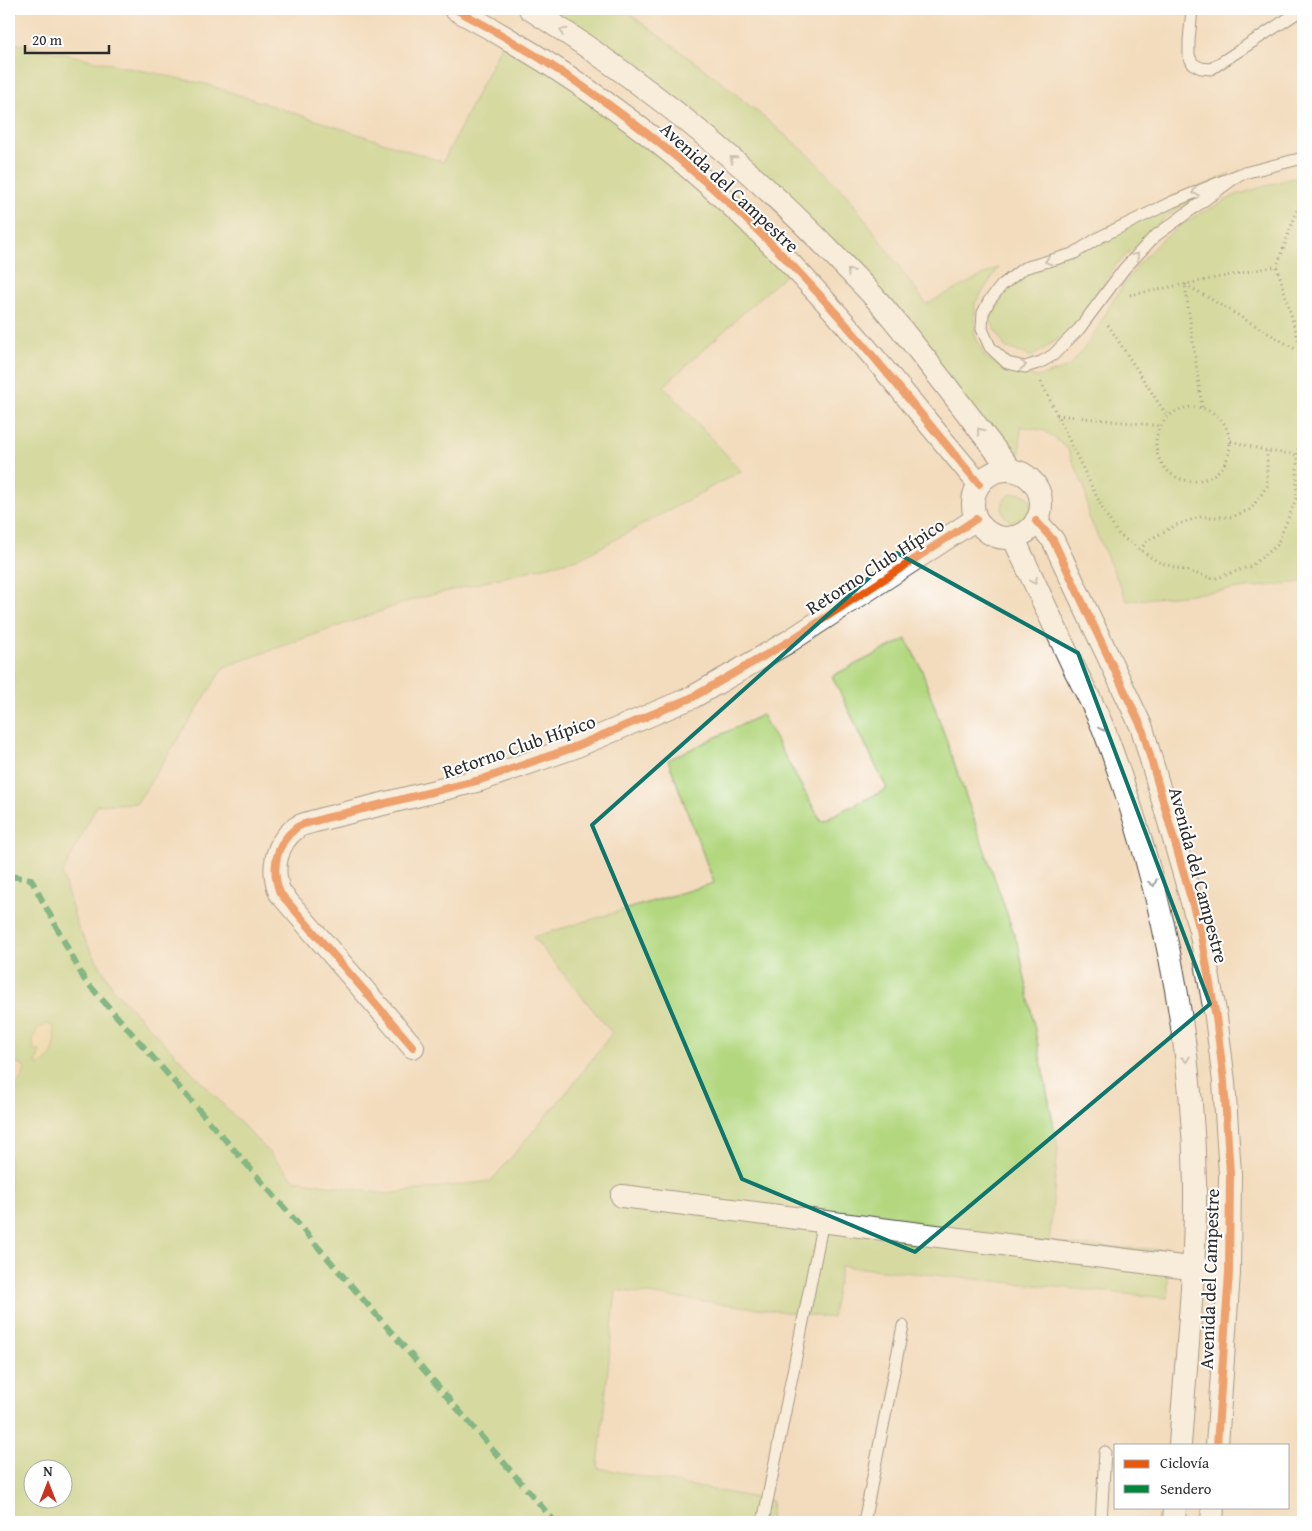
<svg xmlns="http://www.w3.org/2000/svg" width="1312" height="1531" viewBox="0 0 1312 1531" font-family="'Gentium Book Plus',serif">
  <rect width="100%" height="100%" fill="#fff"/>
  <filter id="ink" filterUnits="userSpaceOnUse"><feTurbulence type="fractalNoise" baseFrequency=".02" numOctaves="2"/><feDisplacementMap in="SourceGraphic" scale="10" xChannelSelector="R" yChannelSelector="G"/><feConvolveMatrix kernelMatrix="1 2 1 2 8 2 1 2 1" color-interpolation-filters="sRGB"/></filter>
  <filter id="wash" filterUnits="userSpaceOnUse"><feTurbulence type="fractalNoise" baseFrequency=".0096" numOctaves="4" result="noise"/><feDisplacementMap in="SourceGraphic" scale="20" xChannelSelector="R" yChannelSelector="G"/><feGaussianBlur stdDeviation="1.12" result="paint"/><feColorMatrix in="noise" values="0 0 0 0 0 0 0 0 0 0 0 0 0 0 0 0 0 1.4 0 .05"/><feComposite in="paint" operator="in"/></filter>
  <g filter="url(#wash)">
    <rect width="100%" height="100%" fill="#f3dcbe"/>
    <g fill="#b3d77f" stroke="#6f8155" fill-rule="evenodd">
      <polygon points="541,9 623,9 715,77 808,154 851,200 926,304 999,267 975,303 975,335 985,357 1009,372 1038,377 1069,367 1091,339 1114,299 1136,267 1160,241 1192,218 1236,195 1289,179 1303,177 1303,582 1127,601 1089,517 1085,489 1067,448 1045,431 1021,426 1019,469 758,175"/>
      <path d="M 509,30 L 800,261 L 664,386 L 741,471 L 581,558 L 412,600 L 224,667 L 137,803 L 97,805 L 62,874 L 78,928 L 114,990 L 295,1180 L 386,1194 L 491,1181 L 570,1088 L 612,1033 L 533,937 L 714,883 L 668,760 L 762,715 L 821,821 L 887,789 L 832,676 L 906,639 L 920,665 L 1019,948 L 1058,1148 L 1049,1244 L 1168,1250 L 1168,1298 L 841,1266 L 832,1318 L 616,1290 L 598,1468 L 772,1501 L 770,1522 L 9,1522 L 9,42 L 209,85 L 443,162 ZM 32,1468 L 62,1468 L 62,1498 L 32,1498 Z"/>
      <polygon points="1229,175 1167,216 1115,266 1078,325 1032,357 1005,347 990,320 1008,286 1134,212"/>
      <circle cx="1017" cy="508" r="15"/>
    </g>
    <g fill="#eeda9e" stroke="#8c8264">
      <path d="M 47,1024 L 53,1026 C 57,1043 55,1056 40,1066 L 36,1064 L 40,1051 L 34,1051 C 32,1039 33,1028 47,1024 Z"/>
      <polygon points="9,1063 21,1064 25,1069 22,1079 9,1091"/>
    </g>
  </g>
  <g filter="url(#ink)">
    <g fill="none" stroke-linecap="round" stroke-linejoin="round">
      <defs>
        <g id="lane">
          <polyline points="1192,9 1189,41 1189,56 1193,64 1201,68 1211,69 1303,9"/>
          <polyline points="1240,174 1154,237 1124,269 1079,329 1053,355 1041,362 1025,367 1007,363 990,347 982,329 983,313 989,301 1002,285 1024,268 1073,254 1100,237 1172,202 1240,174 1303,158"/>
          <polyline points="763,1522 823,1221"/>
          <polyline points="864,1522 903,1326"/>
          <polyline points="1101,1522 1105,1452"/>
        </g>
        <g id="street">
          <path d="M 455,9 C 579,75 687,156 785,258 C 854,329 915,408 979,484"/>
          <path d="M 530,9 C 640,79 744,161 835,256 C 851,273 869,290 884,308 C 928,360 968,415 1010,469"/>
          <circle cx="1007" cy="504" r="34"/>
          <polyline points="1036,521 1053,540 1142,728 1200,930 1216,1017 1224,1082 1230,1174 1229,1273 1217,1445"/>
          <path d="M 1013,537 C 1034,581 1054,626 1075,670 C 1086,692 1099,715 1107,738 C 1160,882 1193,1032 1195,1185 C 1196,1272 1186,1359 1180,1445"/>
          <path d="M 413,1047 L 280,893 C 271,870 275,844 296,828 C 302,823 314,822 322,819 L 480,780 L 572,748 L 693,697 L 788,642 L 976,519"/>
          <polyline points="622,1196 1229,1273"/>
          <polyline points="1174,1522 1175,1507"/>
          <polyline points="1212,1522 1213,1507"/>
        </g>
      </defs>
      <use href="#lane" stroke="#494641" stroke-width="13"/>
      <use href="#street" stroke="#494641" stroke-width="24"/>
      <g stroke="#494641" stroke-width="3" stroke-dasharray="1 4" stroke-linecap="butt">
        <polyline points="1130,295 1277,266"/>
        <polyline points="1108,325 1167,416"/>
        <polyline points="1041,382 1104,512 1119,535 1158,562 1214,579 1251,566 1277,545 1296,499 1302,353 1277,266 1303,194"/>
        <circle cx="1193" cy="444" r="37"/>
        <polyline points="1202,407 1185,284 1302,353"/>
        <polyline points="1057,415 1160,426"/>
        <polyline points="1231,441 1267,451 1298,455"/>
        <polyline points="1140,550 1147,541 1176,525 1200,517 1232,517 1251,509 1267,486 1267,451"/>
      </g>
      <use href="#lane" stroke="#fff" stroke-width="11"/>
      <use href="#street" stroke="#fff" stroke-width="22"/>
      <polyline stroke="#00873e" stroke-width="6" stroke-dasharray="12 6" stroke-linecap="butt" points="9,876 31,879 84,979 243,1160 555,1522"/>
      <defs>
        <g id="cycleway">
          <path d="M 455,9 C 579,75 687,156 785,258 C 854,329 915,408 979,484"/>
          <polyline points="1036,521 1053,540 1142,728 1200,930 1216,1017 1224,1082 1230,1174 1229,1273 1217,1445"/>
          <path d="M 413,1047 L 280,893 C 271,870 275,844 296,828 C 302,823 314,822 322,819 L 480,780 L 572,748 L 693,697 L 788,642 L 976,519"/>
        </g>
      </defs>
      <use href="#cycleway" stroke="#fff" stroke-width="11"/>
      <use href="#cycleway" stroke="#e8590c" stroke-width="8"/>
    </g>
    <defs><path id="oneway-chevron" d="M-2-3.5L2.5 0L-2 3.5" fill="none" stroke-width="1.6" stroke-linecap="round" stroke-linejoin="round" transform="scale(1.25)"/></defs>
    <g stroke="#a0a0a0">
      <use href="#oneway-chevron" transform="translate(563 31) rotate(-147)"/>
      <use href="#oneway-chevron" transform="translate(733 159) rotate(-141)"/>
      <use href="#oneway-chevron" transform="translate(1195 192) rotate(158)"/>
      <use href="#oneway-chevron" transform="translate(1136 256) rotate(-47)"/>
      <use href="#oneway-chevron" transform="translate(1048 261) rotate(164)"/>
      <use href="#oneway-chevron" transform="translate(850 272) rotate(-134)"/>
      <use href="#oneway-chevron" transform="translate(1023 365) rotate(1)"/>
      <use href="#oneway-chevron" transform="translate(980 431) rotate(-128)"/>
      <use href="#oneway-chevron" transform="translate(1034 581) rotate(65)"/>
      <use href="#oneway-chevron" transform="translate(1103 728) rotate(65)"/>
      <use href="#oneway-chevron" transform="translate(1153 883) rotate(75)"/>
      <use href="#oneway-chevron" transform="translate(1186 1059) rotate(84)"/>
    </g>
  </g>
  <path d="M0 0H1312V1531H0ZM 897,553 L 1078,653 L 1210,1004 L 915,1252 L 742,1179 L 592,825 Z" fill="#f3dcbe" fill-opacity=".55" fill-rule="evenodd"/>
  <path fill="none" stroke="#0f766e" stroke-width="4" stroke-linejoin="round" d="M 897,553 L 1078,653 L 1210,1004 L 915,1252 L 742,1179 L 592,825 Z"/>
  <g text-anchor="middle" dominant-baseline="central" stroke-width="4" stroke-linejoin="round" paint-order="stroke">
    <g font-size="19" fill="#2b2b2b" stroke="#fff">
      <text transform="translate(730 187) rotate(43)">Avenida del Campestre</text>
      <text transform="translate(875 566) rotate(-33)">Retorno Club Hípico</text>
      <text transform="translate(519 746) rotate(-19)">Retorno Club Hípico</text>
      <text transform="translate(1199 875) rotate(75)">Avenida del Campestre</text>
      <text transform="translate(1209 1279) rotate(-88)">Avenida del Campestre</text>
    </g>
  </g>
  <rect width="1312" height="1531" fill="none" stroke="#fff" stroke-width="30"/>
  <rect x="1114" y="1444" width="175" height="65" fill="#ffffff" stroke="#aaaaaa"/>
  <rect x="1124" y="1460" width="25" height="8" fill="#e8590c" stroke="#aaaaaa"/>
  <text x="1160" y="1468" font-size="15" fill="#2b2b2b">Ciclovía</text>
  <rect x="1124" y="1485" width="25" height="8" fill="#00873e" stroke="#aaaaaa"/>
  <text x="1160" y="1494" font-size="15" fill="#2b2b2b">Sendero</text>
  <g transform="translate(48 1484)"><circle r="24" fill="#ffffff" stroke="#aaaaaa"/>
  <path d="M0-4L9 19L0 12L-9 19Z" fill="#c8321e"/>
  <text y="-8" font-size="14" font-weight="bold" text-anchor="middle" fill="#2b2b2b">N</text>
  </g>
  <path d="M25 45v8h84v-8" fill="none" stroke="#2b2b2b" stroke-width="2.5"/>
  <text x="32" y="45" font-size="15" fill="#2b2b2b" stroke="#ffffff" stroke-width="4" paint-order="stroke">20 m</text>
</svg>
